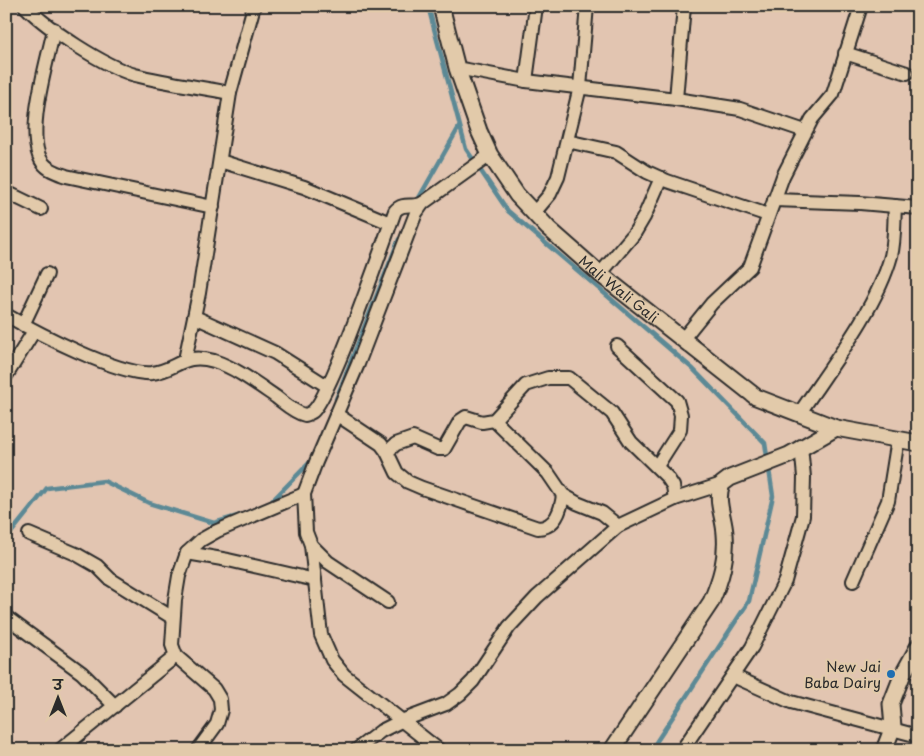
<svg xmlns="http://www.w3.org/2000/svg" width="924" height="756" viewBox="0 0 924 756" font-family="'Playpen Sans','Playpen Sans Deva',sans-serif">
  <rect width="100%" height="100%" fill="#e2c5b1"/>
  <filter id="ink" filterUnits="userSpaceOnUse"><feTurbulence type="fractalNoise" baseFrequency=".02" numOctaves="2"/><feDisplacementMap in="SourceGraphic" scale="10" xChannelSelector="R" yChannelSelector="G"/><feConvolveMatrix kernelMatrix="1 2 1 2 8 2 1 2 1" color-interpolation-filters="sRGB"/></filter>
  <g filter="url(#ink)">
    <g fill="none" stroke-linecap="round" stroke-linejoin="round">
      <g stroke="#5c8995" stroke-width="4.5">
        <polyline points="428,6 466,149 508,211 693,369 765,443 773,496 749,601 651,750"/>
        <polyline points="416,203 459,127"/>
        <polyline points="336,399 399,239"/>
        <polyline points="269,504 310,462"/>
        <polyline points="6,539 47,488 104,481 149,503 214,523 241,515"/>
      </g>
      <defs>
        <g id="minor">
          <path d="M 25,6 C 49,30 104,66 135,75 C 166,83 199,87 230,93"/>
          <path d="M 54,29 C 48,60 23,137 43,163 C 48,170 58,173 66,176 L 213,207"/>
          <polyline points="845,53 907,73"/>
          <polyline points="457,68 526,81 676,99 684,6"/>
          <polyline points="526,81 536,6"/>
          <polyline points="676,99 740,109 805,131"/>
          <polyline points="567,141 616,152 647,172 667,181 768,215"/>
          <polyline points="220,161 304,187 390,223"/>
          <polyline points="6,192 41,209"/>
          <polyline points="774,200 860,203 918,208"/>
          <polyline points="534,213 550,194 558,177 580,87 587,6"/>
          <polyline points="600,274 634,234 644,217 661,178"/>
          <path d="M 6,315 C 36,332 119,376 152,373 C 177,370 183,352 214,361 C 236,368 257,384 276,397 C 284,403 295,413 305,415 C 307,415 310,413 312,412 C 330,399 384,241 395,211 C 404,201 413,209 423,203 L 490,155"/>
          <polyline points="195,317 275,353 327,386"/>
          <polyline points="23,325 47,274"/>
          <polyline points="682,340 712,303 750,267 783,176 812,119 833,94 861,6"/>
          <polyline points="617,346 677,401 681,415 680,430 657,466"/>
          <polyline points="185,360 199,293 230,93 254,6"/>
          <polyline points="6,376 34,331"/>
          <path d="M 336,414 L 381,444 L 387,452 L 397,473 L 408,482 L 422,488 L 538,528 C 556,527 561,510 563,495"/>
          <path d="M 799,414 C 829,369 877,308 891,256 C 895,240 894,222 895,206"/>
          <polyline points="494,420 548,473 563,495 577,503 602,513 618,526"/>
          <polyline points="387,452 396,444 413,438 438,449 444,449 460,421 466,417 482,422 494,420 526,385 548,378 569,378 612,413 631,442 667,477 673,486 675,499"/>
          <polyline points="29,534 76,554 97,566 110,579 173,618"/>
          <polyline points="311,545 321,635 332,660 344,675 439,750"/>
          <polyline points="187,553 228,560 315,580"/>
          <polyline points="853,581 888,501 898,439"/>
          <polyline points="388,602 328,562 311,545 306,532 304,494 316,462 358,364 416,213 423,203"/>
          <polyline points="6,617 82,673 115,706"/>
          <polyline points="733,676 791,702 918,736"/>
          <polyline points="60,750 176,656"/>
          <polyline points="198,750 217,724 221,710 220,699 214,689 176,656 172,645 175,600 179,576 187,553 201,540 217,531 304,494"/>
          <polyline points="356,750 381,731 401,721 446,704 460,694 473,681 509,627 537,597 618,526 675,499 722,484"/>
          <polyline points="682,750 752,647 785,581 803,516 804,477 801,446"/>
        </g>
        <g id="tertiary">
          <path id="s1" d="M 441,6 L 457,68 L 479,131 L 490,155 L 517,195 L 548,228 L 600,274 L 756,397 L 836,428 L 918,443"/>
          <path d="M 612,750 L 711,602 C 721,579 727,559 725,534 C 724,516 715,501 722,484 L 730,478 L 789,455 L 836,428"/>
          <polyline points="884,750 893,727 891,704 902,676 918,647"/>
        </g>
      </defs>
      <use href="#minor" stroke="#2b2b2b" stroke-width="16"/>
      <use href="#tertiary" stroke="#2b2b2b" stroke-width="19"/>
      <use href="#minor" stroke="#e2caaa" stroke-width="12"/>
      <use href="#tertiary" stroke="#e2caaa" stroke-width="15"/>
    </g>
  </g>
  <circle fill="#1f6fb2" stroke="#e2caaa" stroke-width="2" cx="891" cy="674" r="5"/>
  <g text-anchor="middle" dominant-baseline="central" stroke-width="4.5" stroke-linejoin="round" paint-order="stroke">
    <g font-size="14" fill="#2b2b2b" stroke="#e2caaa">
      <text stroke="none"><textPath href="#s1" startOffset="344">Mali Wali Gali</textPath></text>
    </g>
    <g font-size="14" fill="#2b2b2b" stroke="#e2caaa" text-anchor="end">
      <text x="881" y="666">New Jai<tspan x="881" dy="16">Baba Dairy</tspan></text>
    </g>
  </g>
  <rect width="924" height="756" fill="none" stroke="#e2caaa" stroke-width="25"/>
  <rect x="12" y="12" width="899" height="731" fill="none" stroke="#2b2b2b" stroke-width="2" filter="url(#ink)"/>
  <g transform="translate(58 698)" stroke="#e2caaa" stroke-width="4" paint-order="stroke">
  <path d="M0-4L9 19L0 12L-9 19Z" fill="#2b2b2b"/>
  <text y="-8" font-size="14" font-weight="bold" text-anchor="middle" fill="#2b2b2b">उ</text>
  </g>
</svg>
